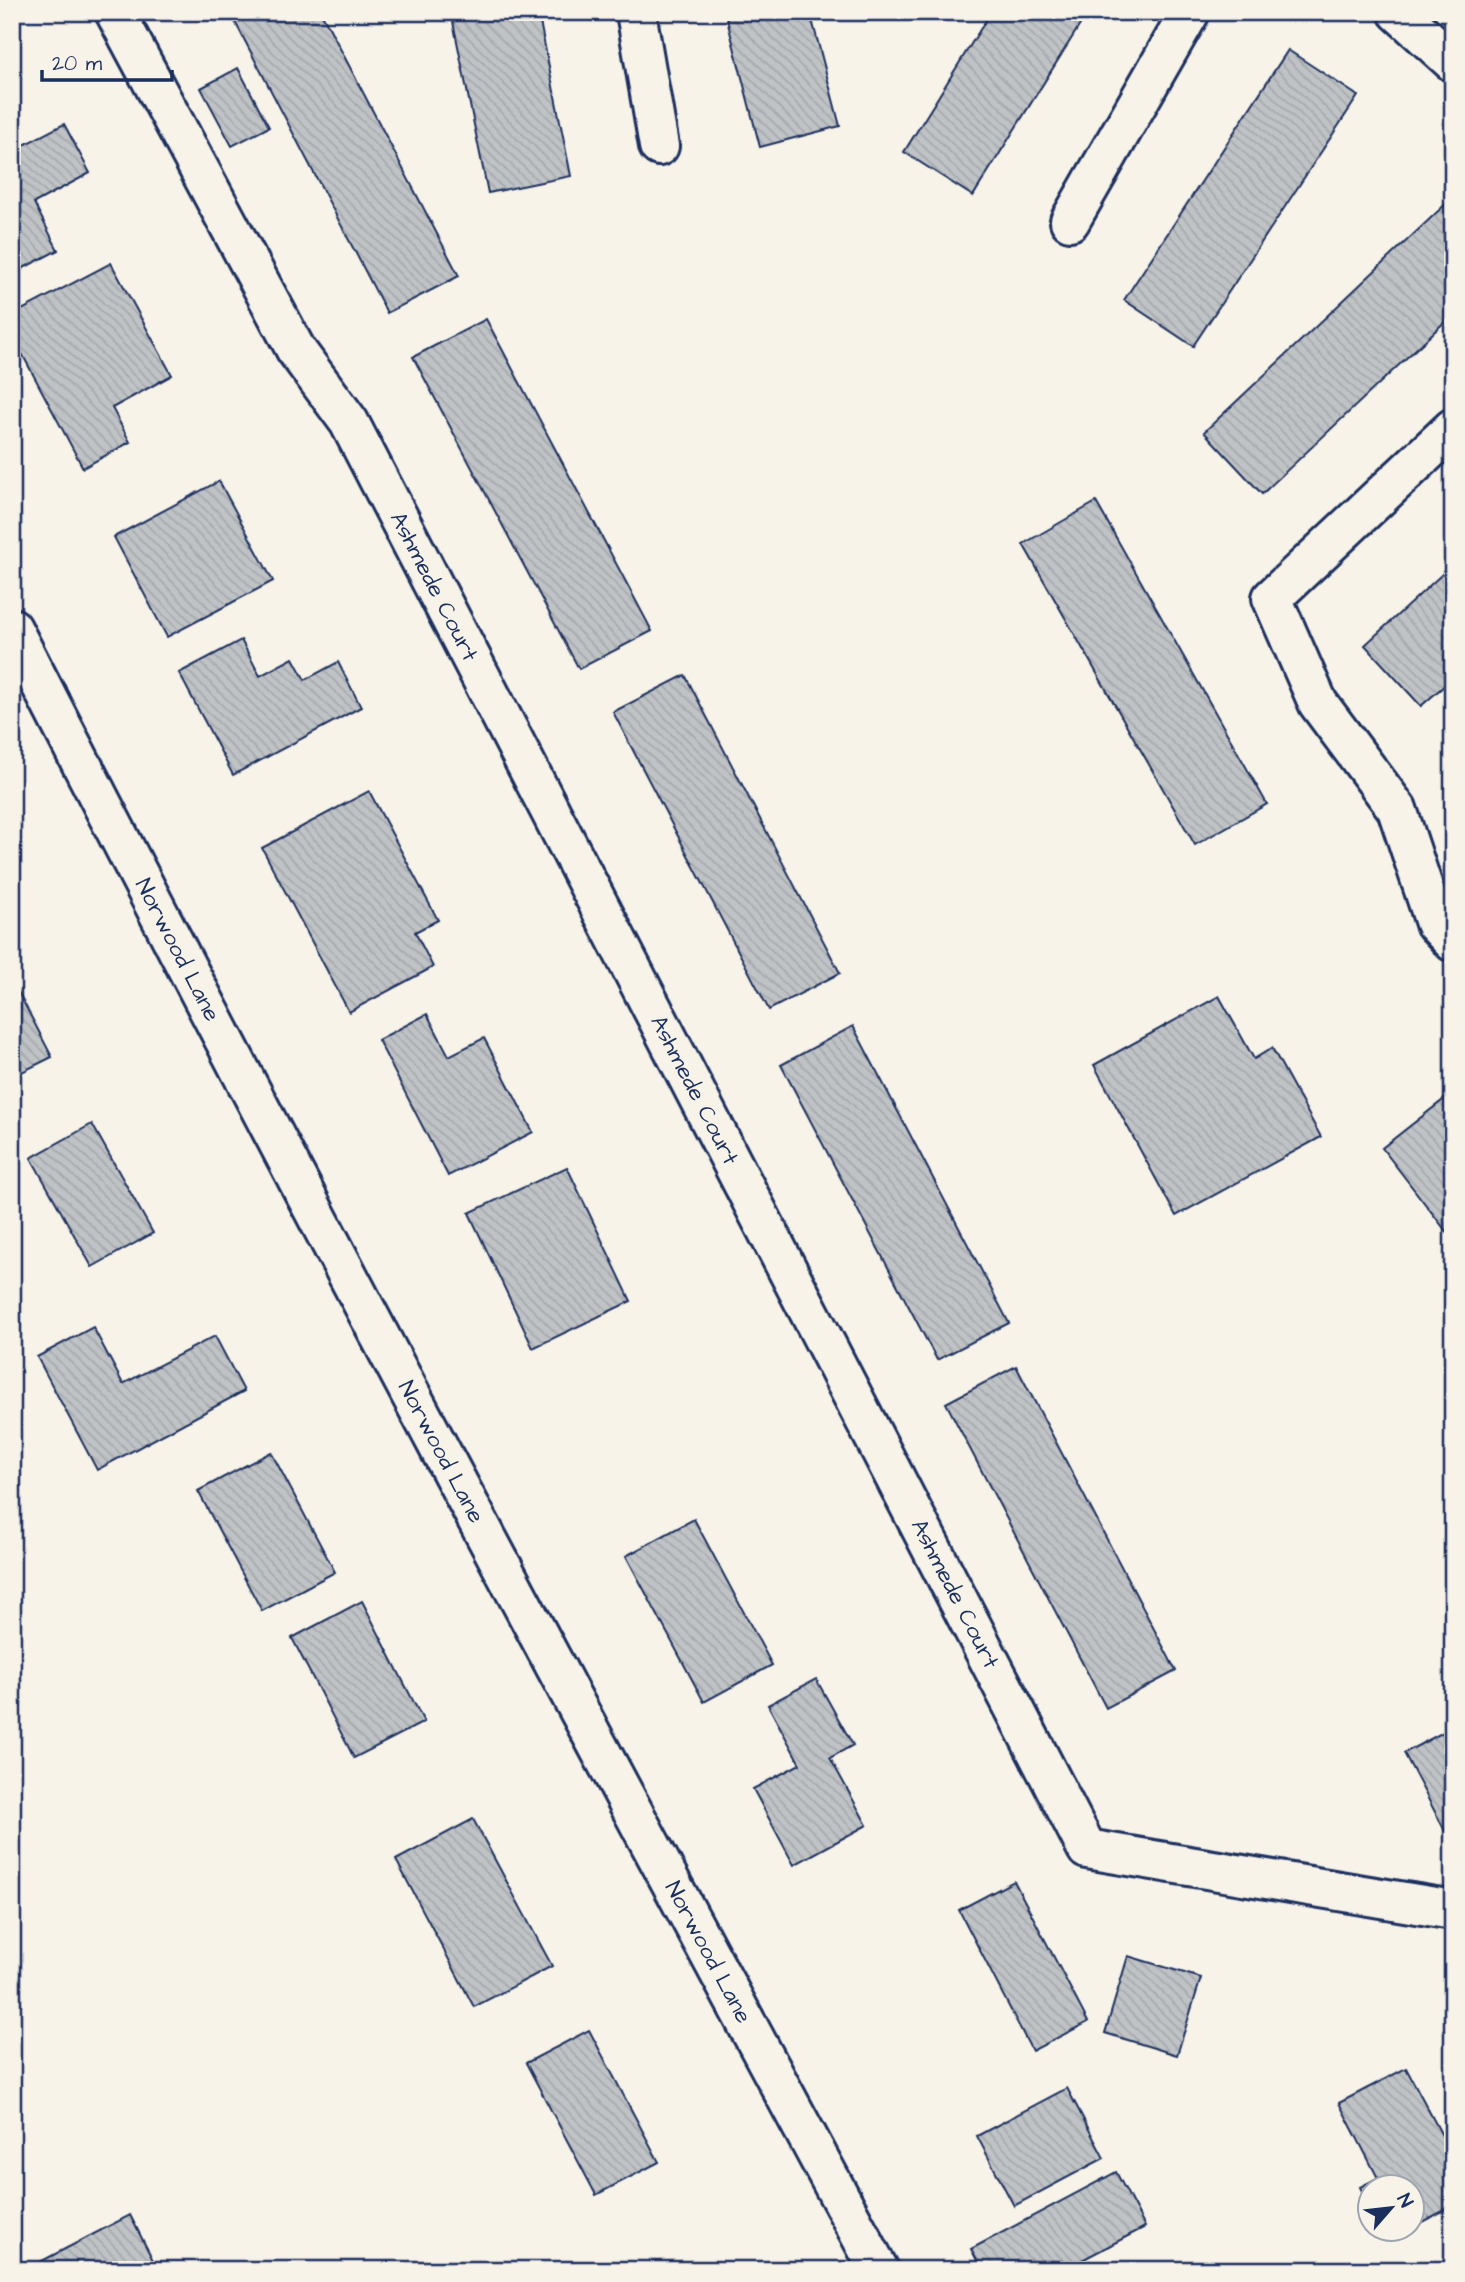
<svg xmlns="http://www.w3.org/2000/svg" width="1465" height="2282" viewBox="0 0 1465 2282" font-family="'Architects Daughter',sans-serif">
  <defs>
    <pattern id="building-back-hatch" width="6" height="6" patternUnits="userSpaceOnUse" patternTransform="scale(1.75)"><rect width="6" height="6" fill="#c0c3c5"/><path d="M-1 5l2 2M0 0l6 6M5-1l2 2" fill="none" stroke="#a4a8ac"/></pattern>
  </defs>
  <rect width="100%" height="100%" fill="#f7f3e8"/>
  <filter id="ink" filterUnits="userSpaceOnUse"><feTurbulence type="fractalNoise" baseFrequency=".0143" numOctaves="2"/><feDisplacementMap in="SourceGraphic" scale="14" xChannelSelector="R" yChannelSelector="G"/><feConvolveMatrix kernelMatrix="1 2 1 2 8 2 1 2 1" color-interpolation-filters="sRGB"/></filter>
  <g filter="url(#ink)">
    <g fill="url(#building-back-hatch)" stroke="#1b2f5e" stroke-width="2">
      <polygon points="238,12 321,12 459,276 387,313 232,16"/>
      <polygon points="451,12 538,12 571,176 488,193"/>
      <polygon points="725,12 810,12 840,126 760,147"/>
      <polygon points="991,12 1088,12 973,196 904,152"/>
      <polygon points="1288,50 1358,96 1193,346 1124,300"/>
      <polygon points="238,68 269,127 232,146 201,88"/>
      <polygon points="64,124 90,173 34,203 58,250 12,274 12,151"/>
      <polygon points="1453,197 1453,314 1262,494 1204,432"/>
      <polygon points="111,263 172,375 112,408 130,442 83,468 12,335 12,315"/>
      <polygon points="486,319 652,631 579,669 413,357"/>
      <polygon points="219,481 273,581 167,637 114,537"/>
      <polygon points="1096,502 1267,804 1195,845 1023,544"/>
      <polygon points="1453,564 1453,678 1421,706 1365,645"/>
      <polygon points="241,640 260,676 293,658 305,680 338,662 361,707 233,775 179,673"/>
      <polygon points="685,675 840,973 769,1010 613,712"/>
      <polygon points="369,791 438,920 415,932 433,967 349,1012 262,848"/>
      <polygon points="12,980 52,1057 12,1077"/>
      <polygon points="1219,996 1254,1059 1272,1048 1321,1137 1176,1216 1094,1065"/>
      <polygon points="427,1014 449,1056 484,1038 533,1132 448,1176 378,1040"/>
      <polygon points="853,1026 1009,1323 937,1360 781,1065"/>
      <polygon points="1447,1097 1453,1104 1453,1240 1382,1148"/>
      <polygon points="92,1124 153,1233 92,1267 31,1158"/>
      <polygon points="567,1167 631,1301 533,1348 469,1213"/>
      <polygon points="93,1327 123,1384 215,1336 244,1391 97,1470 37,1357"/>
      <polygon points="1016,1366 1176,1671 1106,1708 946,1403"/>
      <polygon points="271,1452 335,1572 262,1611 198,1491"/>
      <polygon points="694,1519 772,1665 704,1702 626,1556"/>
      <polygon points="362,1601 424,1722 354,1758 292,1638"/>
      <polygon points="816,1679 853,1745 830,1758 867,1825 794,1865 753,1789 800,1764 768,1705"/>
      <polygon points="1453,1727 1453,1827 1445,1831 1404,1753"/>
      <polygon points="473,1819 552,1966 474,2007 396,1860"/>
      <polygon points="1014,1881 1088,2022 1032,2051 959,1910"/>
      <polygon points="1128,1956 1201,1978 1177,2055 1105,2033"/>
      <polygon points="589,2030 659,2162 596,2195 526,2063"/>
      <polygon points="1406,2068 1453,2156 1453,2206 1412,2227 1412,2188 1370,2188 1370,2207 1360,2187 1378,2178 1339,2103"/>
      <polygon points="1067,2088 1104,2158 1014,2206 977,2136"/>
      <polygon points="1116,2172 1145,2227 1063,2270 982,2270 971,2249"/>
      <polygon points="130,2215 158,2270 44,2270 40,2262"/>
      <polygon points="1382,2230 1408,2230 1388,2240"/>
    </g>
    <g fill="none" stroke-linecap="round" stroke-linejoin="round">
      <defs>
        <g id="minor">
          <path id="s1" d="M 115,12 L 296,350 L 349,422 L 1087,1849 L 1453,1910"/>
          <polyline points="636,12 659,146"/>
          <polyline points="1398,12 1453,62"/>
          <polyline points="1070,221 1190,12"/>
          <polyline points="1453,428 1272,598 1318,703 1397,809 1435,923 1453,942"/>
          <path id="s2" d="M 12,628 C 293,1180 586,1725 879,2270"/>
        </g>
      </defs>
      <use href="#minor" stroke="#1b2f5e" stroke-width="44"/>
      <use href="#minor" stroke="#f7f3e8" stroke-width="38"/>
    </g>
  </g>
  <g text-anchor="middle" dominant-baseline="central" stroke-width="7" stroke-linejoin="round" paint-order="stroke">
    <g font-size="23" fill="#1b2f5e" stroke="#f7f3e8">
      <text stroke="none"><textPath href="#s1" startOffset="658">Ashmede Court</textPath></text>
      <text stroke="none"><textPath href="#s2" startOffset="362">Norwood Lane</textPath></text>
      <text stroke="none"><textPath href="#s1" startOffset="1225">Ashmede Court</textPath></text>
      <text stroke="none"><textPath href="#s2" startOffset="929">Norwood Lane</textPath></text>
      <text stroke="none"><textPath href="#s1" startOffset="1792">Ashmede Court</textPath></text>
      <text stroke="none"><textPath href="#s2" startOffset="1496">Norwood Lane</textPath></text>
    </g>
  </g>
  <rect width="1465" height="2282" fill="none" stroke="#f7f3e8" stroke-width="42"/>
  <rect x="21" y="21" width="1423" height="2240" fill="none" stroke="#1b2f5e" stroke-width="2.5" filter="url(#ink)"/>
  <g transform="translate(1391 2208) rotate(62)"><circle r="33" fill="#f7f3e8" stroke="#9fa5b1" stroke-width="2"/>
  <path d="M0-5L12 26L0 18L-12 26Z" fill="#1b2f5e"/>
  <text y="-10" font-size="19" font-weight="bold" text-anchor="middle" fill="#1b2f5e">N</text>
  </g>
  <path d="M42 70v10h130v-10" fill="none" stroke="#1b2f5e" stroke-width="3.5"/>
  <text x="52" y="70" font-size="21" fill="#1b2f5e" stroke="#f7f3e8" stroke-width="5" paint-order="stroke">20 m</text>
</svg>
